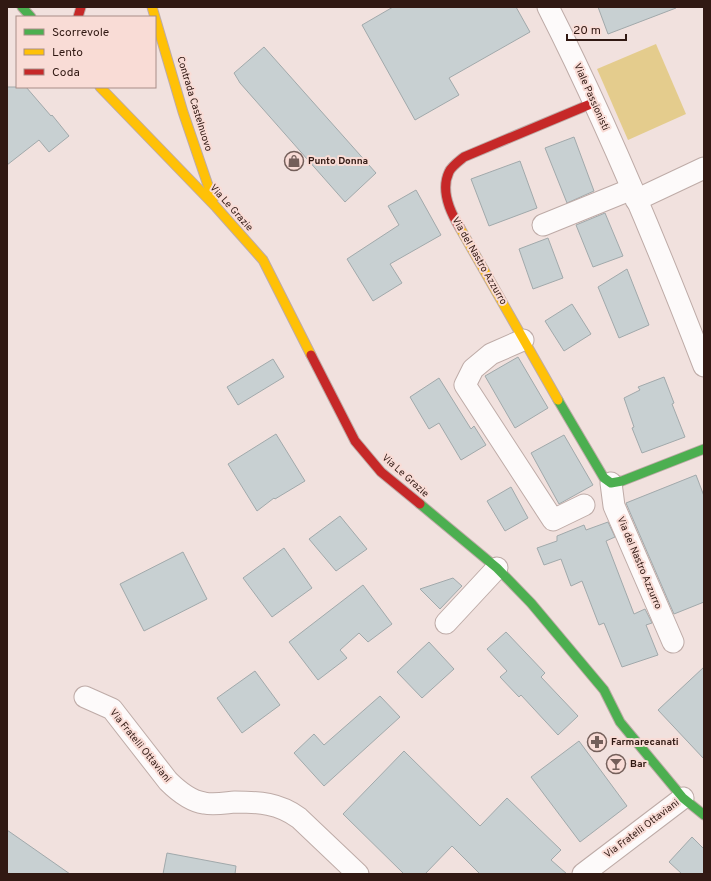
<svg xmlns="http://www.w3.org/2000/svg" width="711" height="881" viewBox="0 0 711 881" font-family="Overpass,sans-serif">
  <rect width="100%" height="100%" fill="#f1e1de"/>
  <polygon fill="#e4cc8d" points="656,44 686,114 628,140 597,69"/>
  <g fill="#c8d0d2" stroke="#a1a9ab">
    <polygon points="393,7 516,7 530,32 449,78 459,95 415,120 362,25"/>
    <polygon points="598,7 676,7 676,8 608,34"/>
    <polygon points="264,47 376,173 345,202 240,83 234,73"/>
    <polygon points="7,87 26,87 51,116 52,115 69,136 49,152 39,140 7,165"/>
    <polygon points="574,137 594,191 567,203 545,148"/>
    <polygon points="520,161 537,208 489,226 471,179"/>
    <polygon points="416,190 441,235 390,264 402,283 373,301 347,259 399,225 388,206"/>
    <polygon points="605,213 623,256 593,267 576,225"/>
    <polygon points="548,238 563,278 533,289 519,249"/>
    <polygon points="627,269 649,325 619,338 598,287"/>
    <polygon points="572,304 591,334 564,351 545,321"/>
    <polygon points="518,357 548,408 515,428 485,376"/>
    <polygon points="273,359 284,377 238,405 227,387"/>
    <polygon points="664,377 674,403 672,404 685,437 642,453 632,428 634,427 624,398 640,390 638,387"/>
    <polygon points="439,378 471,429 474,426 486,445 461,460 439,423 429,429 410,397"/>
    <polygon points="276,434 305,481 275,499 274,498 257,511 228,464"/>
    <polygon points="564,435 593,485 559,504 531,453"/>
    <polygon points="696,475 704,496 704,602 674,614 626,503"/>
    <polygon points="511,487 528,518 505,531 487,501"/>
    <polygon points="340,516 367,549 336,571 309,539"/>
    <polygon points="608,522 615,537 606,541 634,614 645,609 652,623 646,625 658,655 622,667 604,623 599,625 582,581 571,586 561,559 544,565 537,548 557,541 557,536 584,525 586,530"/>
    <polygon points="284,548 312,588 272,617 243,578"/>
    <polygon points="183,552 207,599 144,631 120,584"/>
    <polygon points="453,578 462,586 440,609 420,589"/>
    <polygon points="363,585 392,624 368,642 359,633 340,650 347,658 318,680 289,642"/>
    <polygon points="506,632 545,673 541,677 578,716 558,735 521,695 519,697 500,677 507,671 487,649"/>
    <polygon points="429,642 454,669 422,698 397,672"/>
    <polygon points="704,667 704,759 658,710"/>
    <polygon points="255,671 280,705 242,733 217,698"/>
    <polygon points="380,696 400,717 324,786 294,753 314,734 324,745"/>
    <polygon points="579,741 627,806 580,842 531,777"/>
    <polygon points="404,751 480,826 507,798 561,850 551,860 567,874 480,874 452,846 425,874 404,874 343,814"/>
    <polygon points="7,830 70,874 7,874"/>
    <polygon points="692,837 704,849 704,874 682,874 669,862"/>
    <polygon points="167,853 236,866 235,874 163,874"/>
  </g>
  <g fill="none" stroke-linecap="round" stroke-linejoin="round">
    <defs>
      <g id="street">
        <path d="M 548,7 C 607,123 657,244 704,366"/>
        <polyline points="636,200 704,168"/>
        <polyline points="543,225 632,189"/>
        <polyline points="523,340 491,354 473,369 465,385 553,520 584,505"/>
        <polyline points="611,483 614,506 673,642"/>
        <polyline points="446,623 497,568"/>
        <path d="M 85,697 L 112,709 L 168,781 C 178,791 190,801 204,803 C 214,805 224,803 235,802 C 259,802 279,803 299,818 L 358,874"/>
        <polyline points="583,874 683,798"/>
      </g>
      <g id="fast">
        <polyline points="22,7 31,17"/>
        <polyline points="558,400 604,478 611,483 622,481 704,449"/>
        <polyline points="420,504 497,568 531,603 604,690 620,722 683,798 704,815"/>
      </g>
      <g id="slow">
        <polyline points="152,7 183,112 213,200"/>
        <polyline points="100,87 216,207 263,260 311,355"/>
        <polyline points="460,228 558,400"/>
      </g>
      <g id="jam">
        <polyline points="78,17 81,7"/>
        <path d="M 460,228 C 450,212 440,191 449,172 C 451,167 459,161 464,157 L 593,103"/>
        <polyline points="311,355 355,441 381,472 420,504"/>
      </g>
    </defs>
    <use href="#street" stroke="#beaba7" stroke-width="23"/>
    <use href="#fast" stroke="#beaba7" stroke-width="11"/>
    <use href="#slow" stroke="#beaba7" stroke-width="11"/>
    <use href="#jam" stroke="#beaba7" stroke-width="11"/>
    <use href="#street" stroke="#fdfafa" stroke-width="21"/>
    <use href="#fast" stroke="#4caf50" stroke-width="9"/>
    <use href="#slow" stroke="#ffc107" stroke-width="9"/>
    <use href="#jam" stroke="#c62828" stroke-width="9"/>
  </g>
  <defs>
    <symbol id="shop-ring" viewBox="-11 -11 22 22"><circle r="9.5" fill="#f9dcd6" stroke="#745f5a" stroke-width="1.5"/><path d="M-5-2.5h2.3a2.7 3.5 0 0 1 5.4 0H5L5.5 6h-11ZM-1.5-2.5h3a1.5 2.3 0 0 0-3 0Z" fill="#745f5a"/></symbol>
    <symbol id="pharmacy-ring" viewBox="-11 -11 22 22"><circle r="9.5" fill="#f9dcd6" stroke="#745f5a" stroke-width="1.5"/><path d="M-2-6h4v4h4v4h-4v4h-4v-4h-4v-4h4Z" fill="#745f5a"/></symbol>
    <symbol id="bar-ring" viewBox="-11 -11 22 22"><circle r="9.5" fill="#f9dcd6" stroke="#745f5a" stroke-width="1.5"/><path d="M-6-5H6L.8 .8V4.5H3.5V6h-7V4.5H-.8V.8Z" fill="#745f5a"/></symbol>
  </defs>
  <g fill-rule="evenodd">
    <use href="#shop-ring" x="283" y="150" width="22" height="22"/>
    <use href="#pharmacy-ring" x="586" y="731" width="22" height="22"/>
    <use href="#bar-ring" x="605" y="753" width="22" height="22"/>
  </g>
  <g text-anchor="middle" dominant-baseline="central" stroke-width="4" stroke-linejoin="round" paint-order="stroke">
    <g font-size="10" fill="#311913" stroke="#f9dcd6">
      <text transform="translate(591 97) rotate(66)">Viale Passionisti</text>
      <text transform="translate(194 104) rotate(73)">Contrada Castelnuovo</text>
      <text transform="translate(231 208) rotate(48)">Via Le Grazie</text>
      <text transform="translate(479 261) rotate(60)">Via del Nastro Azzurro</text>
      <text transform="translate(405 476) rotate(42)">Via Le Grazie</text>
      <text transform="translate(639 563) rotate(67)">Via del Nastro Azzurro</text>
      <text transform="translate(140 746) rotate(51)">Via Fratelli Ottaviani</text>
      <text transform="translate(642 829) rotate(-37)">Via Fratelli Ottaviani</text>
    </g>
    <g font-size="10" font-weight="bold" fill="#311913" stroke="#f9dcd6" text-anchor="start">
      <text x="308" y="161">Punto Donna</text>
      <text x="611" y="742">Farmarecanati</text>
      <text x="630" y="764">Bar</text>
    </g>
  </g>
  <rect width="711" height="881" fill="none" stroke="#311913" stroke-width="16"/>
  <rect x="16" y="16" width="140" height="72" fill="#f9dcd6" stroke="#a98e88"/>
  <rect x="24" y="29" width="20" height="6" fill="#4caf50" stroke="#a98e88"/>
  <text x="52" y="36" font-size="12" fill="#311913">Scorrevole</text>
  <rect x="24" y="49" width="20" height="6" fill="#ffc107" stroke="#a98e88"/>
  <text x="52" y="56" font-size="12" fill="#311913">Lento</text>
  <rect x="24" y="69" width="20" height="6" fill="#c62828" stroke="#a98e88"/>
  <text x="52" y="76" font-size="12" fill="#311913">Coda</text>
  <path d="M567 34v6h59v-6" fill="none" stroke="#311913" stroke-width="2"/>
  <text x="573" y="34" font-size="12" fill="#311913" stroke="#f9dcd6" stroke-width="3" paint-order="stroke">20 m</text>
</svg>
